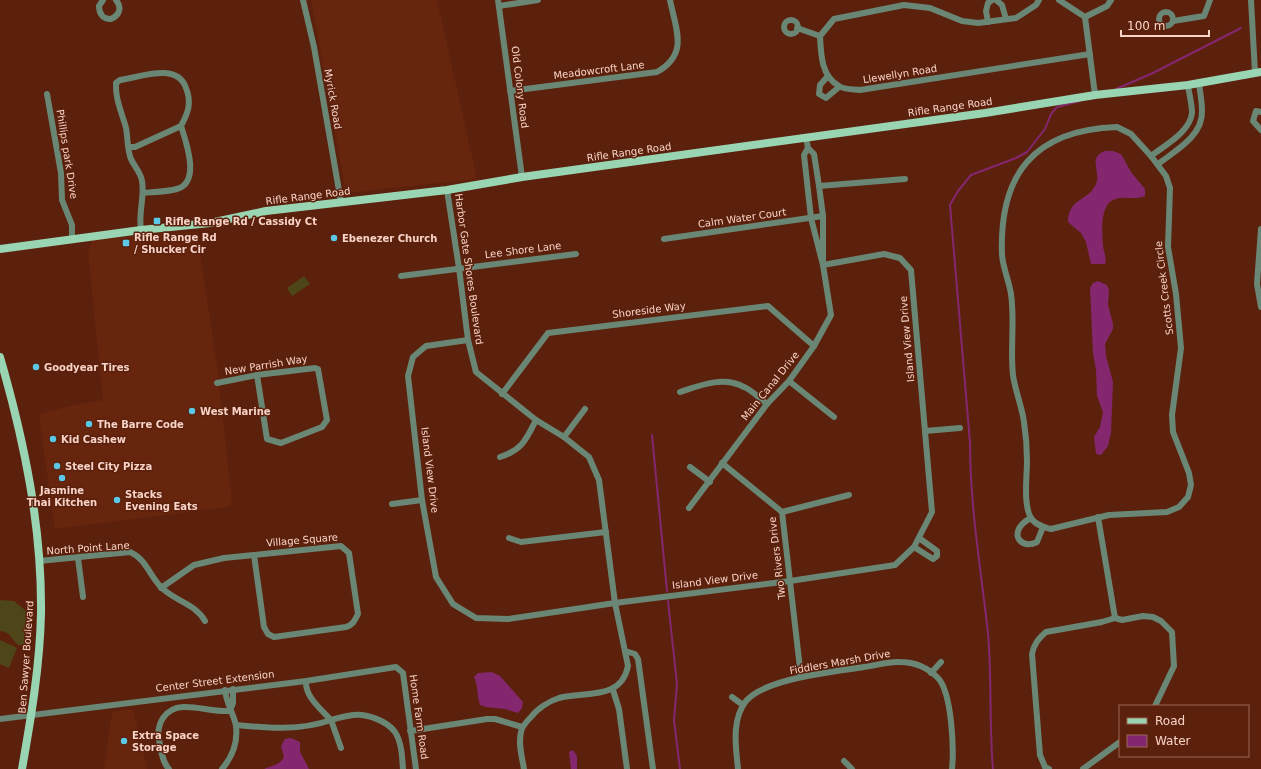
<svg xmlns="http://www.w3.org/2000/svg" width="1261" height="769" viewBox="0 0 1261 769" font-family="'DejaVu Sans',sans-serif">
  <rect width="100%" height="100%" fill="#5b210d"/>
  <g fill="#67250d">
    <polygon points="311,0 437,0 477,179 346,193"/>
    <polygon points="197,232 218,373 232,501 228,507 55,529 39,416 42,413 78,404 103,400 88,252 93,240 153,234"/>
    <polygon points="133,709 147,769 104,769 112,712"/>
  </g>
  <g fill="#4e4618">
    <polygon points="304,276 310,284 292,296 287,288"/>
    <path d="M 0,600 L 14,601 L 26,611 C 27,621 30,637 24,645 L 18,645 C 11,639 11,632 0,631 Z"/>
    <polygon points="0,640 17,648 9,668 0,664"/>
  </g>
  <g fill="#85276f">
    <path d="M 1105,151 L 1113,151 L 1121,154 L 1131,172 L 1145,189 L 1145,196 C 1134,201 1121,194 1111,201 C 1100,209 1102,234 1103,246 C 1104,254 1107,257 1105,264 L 1091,264 L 1086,242 L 1081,233 L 1068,222 C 1068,199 1087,201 1095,186 C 1103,173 1086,158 1105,151 Z"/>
    <polygon points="1098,281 1107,285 1109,290 1108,305 1113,324 1113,329 1105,344 1106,356 1113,382 1111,433 1108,446 1101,455 1096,454 1094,437 1100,427 1103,412 1097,396 1096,370 1093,353 1090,288 1093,283"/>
    <path d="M 492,672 L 500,676 L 523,702 L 522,708 L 518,713 L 505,709 L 486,707 L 480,705 C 477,696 478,685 474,677 L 478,673 Z"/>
    <path d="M 291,738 L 300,742 L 300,752 L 309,769 L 264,769 C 273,765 279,766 284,757 L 281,746 L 285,739 Z"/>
    <polygon points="573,750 577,756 577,769 571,769 569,752"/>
  </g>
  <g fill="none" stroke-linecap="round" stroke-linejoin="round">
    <g stroke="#85276f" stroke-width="2">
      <polyline points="1116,89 1153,73 1241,28"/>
      <polyline points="652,435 667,591"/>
      <polyline points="668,601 677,684 674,720 680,769"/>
      <path d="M 993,769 C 989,724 992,678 988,633 C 981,570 970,507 970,443 L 950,205 L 958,191 L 971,175 L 1016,158 L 1027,152 L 1045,129 L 1051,114 L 1057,107 L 1080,101"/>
    </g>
    <g stroke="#6a8675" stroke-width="6">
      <path d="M 103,0 L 99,6 C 99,14 103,19 111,19 C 120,15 122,7 116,0"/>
      <polyline points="303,0 314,47 341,202"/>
      <polyline points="498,0 522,177"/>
      <polyline points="996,0 1002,5 1006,19"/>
      <path d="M 1039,0 L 1036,5 L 1016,18 L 978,23 L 962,21 L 930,8 L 904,5 L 834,19 L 820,36 C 821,54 821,76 839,86 C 844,90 854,89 860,90 L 1090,54"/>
      <polyline points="1059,0 1085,17 1095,95"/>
      <polyline points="1251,0 1255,73"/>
      <polyline points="499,6 538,0"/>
      <circle cx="1166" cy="19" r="7"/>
      <polyline points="1085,17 1107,6 1111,0"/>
      <circle cx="791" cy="27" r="7"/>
      <polyline points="1173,21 1204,16 1210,0"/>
      <polyline points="988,22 986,11 988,3 992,0"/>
      <polyline points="797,28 820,36"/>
      <polyline points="828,76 820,85 819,94 826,98 839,87"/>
      <path d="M 510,91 L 657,72 C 689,54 676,30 670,0"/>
      <polyline points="47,94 61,173 62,200 72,225 72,240"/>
      <polyline points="1261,112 1256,111 1253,121 1261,130"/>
      <path d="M 1117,127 L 1131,134 L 1151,156 L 1166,176 L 1170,188 L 1168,247 L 1176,294 L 1181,348 L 1172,415 L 1173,432 L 1189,473 L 1191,485 L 1188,497 L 1179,507 L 1167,512 L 1109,515 L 1051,529 C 1044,527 1035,525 1031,518 C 1023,505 1027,476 1027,461 C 1027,448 1026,435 1024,422 C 1022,406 1015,391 1013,375 C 1010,348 1015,321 1011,294 C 1009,281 1003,268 1002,255 C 999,174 1034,130 1117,127 Z"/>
      <polyline points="806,138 808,148 814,154 819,186 823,216 823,265 811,218 804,155 808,148"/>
      <polyline points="129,147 135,147 181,126"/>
      <path d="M 1151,156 C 1165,145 1190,132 1192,113 C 1192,104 1189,94 1188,85"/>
      <path d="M 1158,164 C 1175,151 1203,136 1202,111 C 1202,101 1200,92 1199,83"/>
      <polyline points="819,186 905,179"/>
      <path d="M 447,190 L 459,268 L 468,340 L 476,372 L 536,420 L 564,437 L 589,457 L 599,480 L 615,603 L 628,666 C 621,701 585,691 559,698 C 549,701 537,709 531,717 C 527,721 522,726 521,732 C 518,744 522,757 524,769"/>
      <polyline points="1261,229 1257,284 1261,307"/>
      <path d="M 141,230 C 138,213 145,197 142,181 C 141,173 134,166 131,159 C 127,150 128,138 126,128 C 122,113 115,99 116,83 L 120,80 C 141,77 177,62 186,88 C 192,103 188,113 181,126 C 186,142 201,182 177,189 C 166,192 153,192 143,193"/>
      <polyline points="664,239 823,216"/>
      <polyline points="401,276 576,254"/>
      <polyline points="468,340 426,346 413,357 408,376 422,500 436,577 453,604 476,618 508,619 615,603 790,581 895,565 914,547 932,512 911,270 900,258 884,254 823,265 831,315 814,346 789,381 767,404 689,508"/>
      <polyline points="789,381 834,417"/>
      <polyline points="217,383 257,375 315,368 318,369 327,420 322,427 281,443 267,439 257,375"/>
      <path d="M 680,392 C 701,385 723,376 744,387 C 752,390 760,399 767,404"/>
      <polyline points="502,394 548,333 768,306 814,346"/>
      <polyline points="925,431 960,428"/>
      <polyline points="564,437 585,409"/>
      <path d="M 500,457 C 522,450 526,440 536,420"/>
      <polyline points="722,463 782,512 801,677"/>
      <polyline points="690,467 710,482"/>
      <polyline points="392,504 422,500"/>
      <polyline points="782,512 849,495"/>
      <polyline points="1098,517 1115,618"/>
      <path d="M 1031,518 C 1007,530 1019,551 1037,542 L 1043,527"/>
      <polyline points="509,538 521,542 606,532"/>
      <path d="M 341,546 L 349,553 L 358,614 C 355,620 353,625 346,627 L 274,637 L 268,634 L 264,627 L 254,555 Z"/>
      <polyline points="914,547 933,559 937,556 937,551 919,538"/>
      <polyline points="78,558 83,597"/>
      <path d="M 39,561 L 130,552 C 145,558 150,576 161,587 C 174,601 195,603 205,621"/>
      <polyline points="161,588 194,565 224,558 254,555"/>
      <polyline points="625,651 635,654 638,659 653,769"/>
      <polyline points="931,673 941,662"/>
      <path d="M 306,681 C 305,697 321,709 331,720 C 338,718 345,716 353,715 C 366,713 387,721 395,732 C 402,743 402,757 403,769"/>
      <polyline points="613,690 619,709 627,769"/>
      <polyline points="732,697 743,705"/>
      <polyline points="230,711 233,703 233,689"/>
      <polyline points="0,719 306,681 396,667 403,673 416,769"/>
      <path d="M 236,725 C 268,728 300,731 331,720 L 341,748"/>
      <polyline points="410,731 487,719 495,719 522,727"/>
      <polyline points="844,761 852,769"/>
      <path d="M 169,769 C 162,762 161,749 159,740 C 156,724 165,708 183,707 C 197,706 214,712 230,711"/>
      <path d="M 222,769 C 233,756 238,743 236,726 C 234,714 226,703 225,690"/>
      <path d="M 738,769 C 736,748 731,720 746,701 C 766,678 834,672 864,667 C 875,666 888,661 900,662 C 914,662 928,668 938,678 C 952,693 954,749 952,769"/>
      <path d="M 1049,769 L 1045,767 L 1040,755 L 1032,654 C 1034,644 1038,639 1046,632 L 1102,622 L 1115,618 L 1122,620 L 1143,616 L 1153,617 L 1161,621 L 1172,632 L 1174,666 L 1155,706"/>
      <polyline points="1083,769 1120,742"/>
    </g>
    <g stroke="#9ad5b3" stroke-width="8">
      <polyline points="0,249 141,230 210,223 266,211 447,190 522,177 985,113 1095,95 1188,85 1261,72"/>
      <path d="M 0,357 C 24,440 42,526 41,613 C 40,665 31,718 22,769"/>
    </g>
  </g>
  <g fill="#5bc8e6" stroke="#5b210d" stroke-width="1.5">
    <rect x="153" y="217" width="8" height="8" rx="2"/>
    <circle cx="334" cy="238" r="4"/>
    <rect x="122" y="239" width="8" height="8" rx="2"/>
    <circle cx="36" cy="367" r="4"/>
    <circle cx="192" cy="411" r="4"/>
    <circle cx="89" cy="424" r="4"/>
    <circle cx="53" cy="439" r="4"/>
    <circle cx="57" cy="466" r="4"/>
    <circle cx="62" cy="478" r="4"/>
    <circle cx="117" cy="500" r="4"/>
    <circle cx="124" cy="741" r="4"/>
  </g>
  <g text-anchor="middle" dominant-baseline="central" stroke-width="3" stroke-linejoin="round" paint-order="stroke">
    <g font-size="10" fill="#f9d3c7" stroke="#5b210d">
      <text transform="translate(599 70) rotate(-7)">Meadowcroft Lane</text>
      <text transform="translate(900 74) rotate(-9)">Llewellyn Road</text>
      <text transform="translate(520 87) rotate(83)">Old Colony Road</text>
      <text transform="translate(333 99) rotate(80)">Myrick Road</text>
      <text transform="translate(950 107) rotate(-8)">Rifle Range Road</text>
      <text transform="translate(629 152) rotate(-8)">Rifle Range Road</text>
      <text transform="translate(67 154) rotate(81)">Phillips park Drive</text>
      <text transform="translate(308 196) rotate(-7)">Rifle Range Road</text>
      <text transform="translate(742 218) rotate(-8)">Calm Water Court</text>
      <text transform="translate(523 250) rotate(-7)">Lee Shore Lane</text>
      <text transform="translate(469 269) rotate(82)">Harbor Gate Shores Boulevard</text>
      <text transform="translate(1164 288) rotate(-97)">Scotts Creek Circle</text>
      <text transform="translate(649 310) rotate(-7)">Shoreside Way</text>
      <text transform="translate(907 339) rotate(-95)">Island View Drive</text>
      <text transform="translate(266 365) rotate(-9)">New Parrish Way</text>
      <text transform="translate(770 386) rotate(-51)">Main Canal Drive</text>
      <text transform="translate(430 470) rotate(83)">Island View Drive</text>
      <text transform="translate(302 540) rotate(-5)">Village Square</text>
      <text transform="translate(88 548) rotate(-4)">North Point Lane</text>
      <text transform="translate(777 558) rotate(-97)">Two Rivers Drive</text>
      <text transform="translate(715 580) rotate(-7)">Island View Drive</text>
      <text transform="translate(26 657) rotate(-86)">Ben Sawyer Boulevard</text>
      <text transform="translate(840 662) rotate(-10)">Fiddlers Marsh Drive</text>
      <text transform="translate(215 681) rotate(-7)">Center Street Extension</text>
      <text transform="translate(419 717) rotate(82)">Home Farm Road</text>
    </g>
    <g font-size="10" font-weight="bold" fill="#f9d3c7" stroke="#5b210d" text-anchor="start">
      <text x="165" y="221">Rifle Range Rd / Cassidy Ct</text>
      <text x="134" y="237">Rifle Range Rd<tspan x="134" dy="12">/ Shucker Cir</tspan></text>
      <text x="342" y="238">Ebenezer Church</text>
      <text x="44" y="367">Goodyear Tires</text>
      <text x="200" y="411">West Marine</text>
      <text x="97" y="424">The Barre Code</text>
      <text x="61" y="439">Kid Cashew</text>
      <text x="65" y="466">Steel City Pizza</text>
      <text x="62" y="490" text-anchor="middle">Jasmine<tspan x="62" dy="12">Thai Kitchen</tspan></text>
      <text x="125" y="494">Stacks<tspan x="125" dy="12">Evening Eats</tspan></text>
      <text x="132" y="735">Extra Space<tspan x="132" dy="12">Storage</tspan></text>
    </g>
  </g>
  <rect x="1119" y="705" width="130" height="52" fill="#5b210d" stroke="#9a6857"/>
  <rect x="1127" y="718" width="20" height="6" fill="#9ad5b3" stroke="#9a6857"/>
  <text x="1155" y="725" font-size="12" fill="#f9d3c7">Road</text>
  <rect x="1127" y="735" width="20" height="12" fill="#85276f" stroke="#9a6857"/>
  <text x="1155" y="745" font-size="12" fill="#f9d3c7">Water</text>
  <path d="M1121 30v6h88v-6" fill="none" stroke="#f9d3c7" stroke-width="2"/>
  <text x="1127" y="30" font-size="12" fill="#f9d3c7" stroke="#5b210d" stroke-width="3" paint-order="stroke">100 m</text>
</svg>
